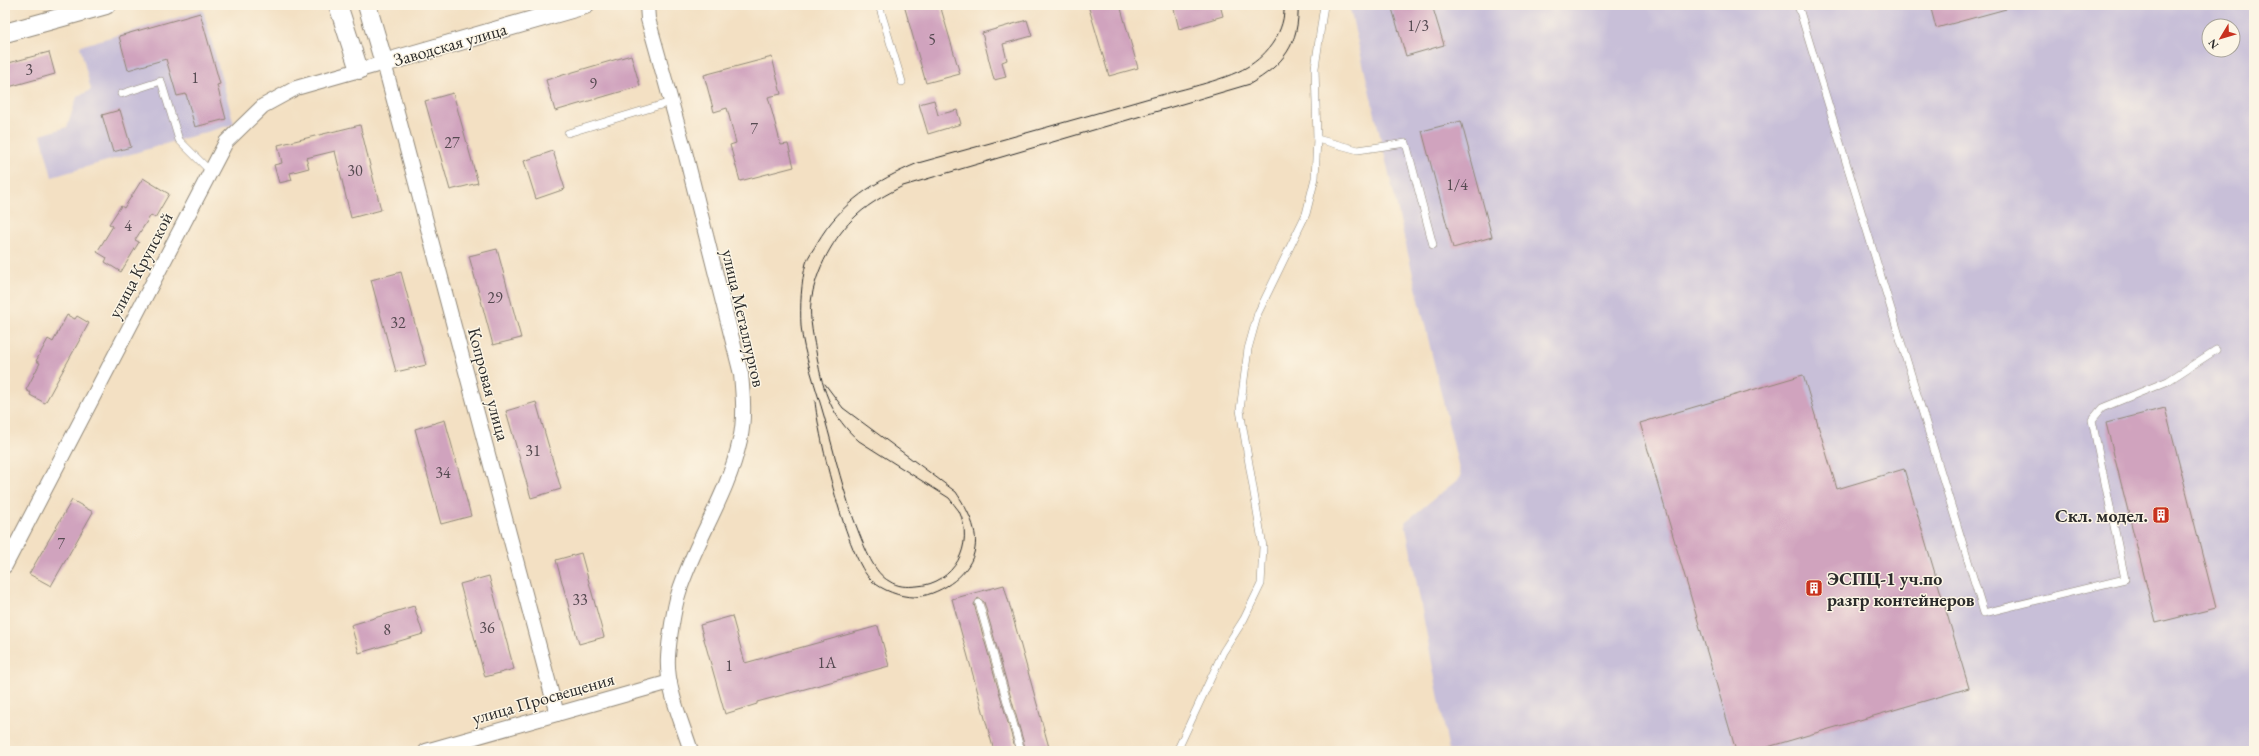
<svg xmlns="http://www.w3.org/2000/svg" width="2259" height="756" viewBox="0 0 2259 756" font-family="'EB Garamond',serif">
  <rect width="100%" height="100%" fill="#fcf5e5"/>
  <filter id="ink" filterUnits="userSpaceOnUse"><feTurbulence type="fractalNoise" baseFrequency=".025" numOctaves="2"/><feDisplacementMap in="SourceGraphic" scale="8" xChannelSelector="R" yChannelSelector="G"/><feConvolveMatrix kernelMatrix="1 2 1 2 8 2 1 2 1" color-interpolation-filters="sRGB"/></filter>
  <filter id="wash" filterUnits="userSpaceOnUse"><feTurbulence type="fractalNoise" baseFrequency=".012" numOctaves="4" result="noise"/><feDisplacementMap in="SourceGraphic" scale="16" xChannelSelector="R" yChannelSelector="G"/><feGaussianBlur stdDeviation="0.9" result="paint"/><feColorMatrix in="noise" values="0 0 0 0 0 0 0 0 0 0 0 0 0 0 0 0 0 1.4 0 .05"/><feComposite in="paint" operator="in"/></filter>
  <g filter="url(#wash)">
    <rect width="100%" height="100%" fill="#f3e0c3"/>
    <g fill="#c8bfd8" fill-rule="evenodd">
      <path d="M 1349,5 L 2254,5 L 2254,751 L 1449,751 L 1405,522 L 1461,477 ZM 2209,26 L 2233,26 L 2233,50 L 2209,50 Z"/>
      <polygon points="203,10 234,124 52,177 41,135 67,127 77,97 91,90 80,46"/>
    </g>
    <g id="blocks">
      <g fill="#d0a3be">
        <polygon points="904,5 940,5 960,74 926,83"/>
        <polygon points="1088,5 1120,5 1138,68 1109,76"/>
        <polygon points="1173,5 1220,5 1223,16 1179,29"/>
        <polygon points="1391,5 1432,5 1444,45 1406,56"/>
        <polygon points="1930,5 2005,5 2006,9 1936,28"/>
        <polygon points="200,13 220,84 217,85 226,119 195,127 186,94 177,96 166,59 128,70 119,36"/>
        <polygon points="1027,20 1032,36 1003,44 1007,60 1002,62 1006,77 994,80 982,33"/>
        <polygon points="49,52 55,74 5,88 5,64"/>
        <polygon points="631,55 640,86 555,111 546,80"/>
        <polygon points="772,57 781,94 768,97 781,145 788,144 794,167 740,181 730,145 736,143 727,108 714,112 704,75"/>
        <polygon points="453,93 478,183 450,190 425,101"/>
        <polygon points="934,100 938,115 957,110 961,124 928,134 919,104"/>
        <polygon points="120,110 131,147 113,152 102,115"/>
        <polygon points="1461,121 1492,237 1453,248 1422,131"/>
        <polygon points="360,125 381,210 351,218 335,151 306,158 309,168 290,173 292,180 279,183 274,165 282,163 278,145"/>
        <polygon points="553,151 565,189 536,199 524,161"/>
        <polygon points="143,178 169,194 155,218 151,215 135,240 139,242 121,272 105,262 107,258 97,252 113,226 109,224 121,206 124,208"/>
        <polygon points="497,249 521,338 493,345 469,256"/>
        <polygon points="401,272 426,365 396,372 371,280"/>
        <polygon points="67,315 75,319 77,316 89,323 45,403 30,395 31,393 26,390 40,363 36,361 48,339 53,342"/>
        <polygon points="1803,375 1837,489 1904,469 1969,688 1754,751 1736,751 1640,423"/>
        <polygon points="536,402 561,489 531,498 506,411"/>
        <polygon points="2165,408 2216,608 2156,623 2106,423"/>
        <polygon points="445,420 471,516 441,524 415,429"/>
        <polygon points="72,500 93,512 51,586 29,574"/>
        <polygon points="581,553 604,637 579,644 556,560"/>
        <polygon points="489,576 514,669 485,677 460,584"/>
        <polygon points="1004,585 1050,751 1026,751 984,602 978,598 974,604 1016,751 994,751 952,599"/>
        <polygon points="414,606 423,634 359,653 351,625"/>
        <polygon points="732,616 745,663 878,626 889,666 757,702 757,704 725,714 700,625"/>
      </g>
    </g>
  </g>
  <g filter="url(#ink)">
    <use href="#blocks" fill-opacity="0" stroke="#8f8677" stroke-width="1"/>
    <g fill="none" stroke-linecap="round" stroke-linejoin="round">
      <defs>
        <g id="service">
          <polyline points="879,5 902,82"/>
          <polyline points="1798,5 1984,613 2125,579 2092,420 2102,408 2168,381 2216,350"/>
          <polyline points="121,94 161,81 179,140 211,172"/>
          <polyline points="568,133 671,102"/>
          <polyline points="1317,139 1358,150 1406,143 1433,245"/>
          <polyline points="979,603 1021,751"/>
          <polyline points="1177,751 1223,652 1244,619 1261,584 1263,547 1240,410 1248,349 1258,313 1306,214 1315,178 1317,139 1315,68 1324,5"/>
        </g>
        <g id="minor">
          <path d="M 647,5 L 648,19 L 684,148 L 741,374 C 743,396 745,418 740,440 C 728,495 696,539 679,592 C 674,607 669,641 668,657 C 666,688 682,722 691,751"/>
          <polyline points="5,566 226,142 263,106 296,88 384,63 557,714"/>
          <polyline points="426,751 670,682"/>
        </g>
        <g id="tertiary">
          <polyline points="338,5 359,70"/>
          <polyline points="367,5 384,63 585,5"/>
          <polyline points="5,33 106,5"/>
        </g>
      </defs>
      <use href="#service" stroke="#8f8677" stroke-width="8"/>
      <use href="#minor" stroke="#8f8677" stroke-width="16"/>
      <use href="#tertiary" stroke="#8f8677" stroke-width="20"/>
      <use href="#service" stroke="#fff" stroke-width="7"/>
      <use href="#minor" stroke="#fff" stroke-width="14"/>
      <use href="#tertiary" stroke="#fff" stroke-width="18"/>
      <g stroke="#2b2b2b" stroke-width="1">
        <path d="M 1284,5 C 1286,30 1268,55 1247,67 C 1224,81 1174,91 1146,99 C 1070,121 994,142 918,163 C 875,181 841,202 817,243 C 814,249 808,256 806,263 C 801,283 800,306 801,326 C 803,352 817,391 824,416 C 835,455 844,496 859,533 C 865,548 874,573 889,581 C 898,587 906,587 917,586 C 954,584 975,545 959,511 C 956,507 952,502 949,498 L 859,441 C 832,417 823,392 817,357 C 814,340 809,319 811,302 C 815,271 834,236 857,215 C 870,203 887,194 903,186 L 1250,84 C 1283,65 1300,44 1298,5"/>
        <path d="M 815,401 C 818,436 847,559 872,581 C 882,590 900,597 914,597 C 937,596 968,577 974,553 C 980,531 967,509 956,492 L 843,408 L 825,384"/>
      </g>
    </g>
  </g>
  <defs>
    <symbol id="building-square" viewBox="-11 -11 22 22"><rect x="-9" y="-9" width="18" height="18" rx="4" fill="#c8321e" stroke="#fcf5e5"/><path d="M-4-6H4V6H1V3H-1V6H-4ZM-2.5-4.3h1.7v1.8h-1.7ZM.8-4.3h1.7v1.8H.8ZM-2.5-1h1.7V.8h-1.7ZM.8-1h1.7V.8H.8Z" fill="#fff"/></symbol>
  </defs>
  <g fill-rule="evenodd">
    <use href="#building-square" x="2151" y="505" width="20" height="20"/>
    <use href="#building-square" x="1804" y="578" width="20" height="20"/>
  </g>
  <g text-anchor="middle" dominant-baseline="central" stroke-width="3" stroke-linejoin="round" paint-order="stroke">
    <g font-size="16" fill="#544950">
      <text x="1418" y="25">1/3</text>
      <text x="932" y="39">5</text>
      <text x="29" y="69">3</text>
      <text x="195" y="77">1</text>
      <text x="593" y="83">9</text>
      <text x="754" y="128">7</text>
      <text x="452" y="142">27</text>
      <text x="355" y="170">30</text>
      <text x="1457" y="184">1/4</text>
      <text x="128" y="225">4</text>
      <text x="495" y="297">29</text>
      <text x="398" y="322">32</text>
      <text x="533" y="450">31</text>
      <text x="443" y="472">34</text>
      <text x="61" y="543">7</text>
      <text x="580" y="599">33</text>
      <text x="487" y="627">36</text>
      <text x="387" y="629">8</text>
      <text x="827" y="662">1А</text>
      <text x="729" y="665">1</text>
    </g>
    <g font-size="18" fill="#2b2b2b" stroke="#fcf5e5">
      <text transform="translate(450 44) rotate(-16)">Заводская улица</text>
      <text transform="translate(140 265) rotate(-62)">улица Крупской</text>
      <text transform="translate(744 318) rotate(77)">улица Металлургов</text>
      <text transform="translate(489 384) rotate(75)">Копровая улица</text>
      <text transform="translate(543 698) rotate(-16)">улица Просвещения</text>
    </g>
    <g font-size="18" font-weight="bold" fill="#2b2b2b" stroke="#fcf5e5" text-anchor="end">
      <text x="2148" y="515">Скл. модел.</text>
      <text x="1827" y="578" text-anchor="start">ЭСПЦ-1 уч.по<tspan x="1827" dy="21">разгр контейнеров</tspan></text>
    </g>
  </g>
  <rect width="2259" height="756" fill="none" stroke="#fcf5e5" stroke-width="20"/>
  <g transform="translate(2221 38) rotate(232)"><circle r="19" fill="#fcf5e5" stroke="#a8a49b"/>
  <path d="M0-3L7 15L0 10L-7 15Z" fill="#c8321e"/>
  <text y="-6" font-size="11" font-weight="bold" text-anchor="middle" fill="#2b2b2b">N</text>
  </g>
</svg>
